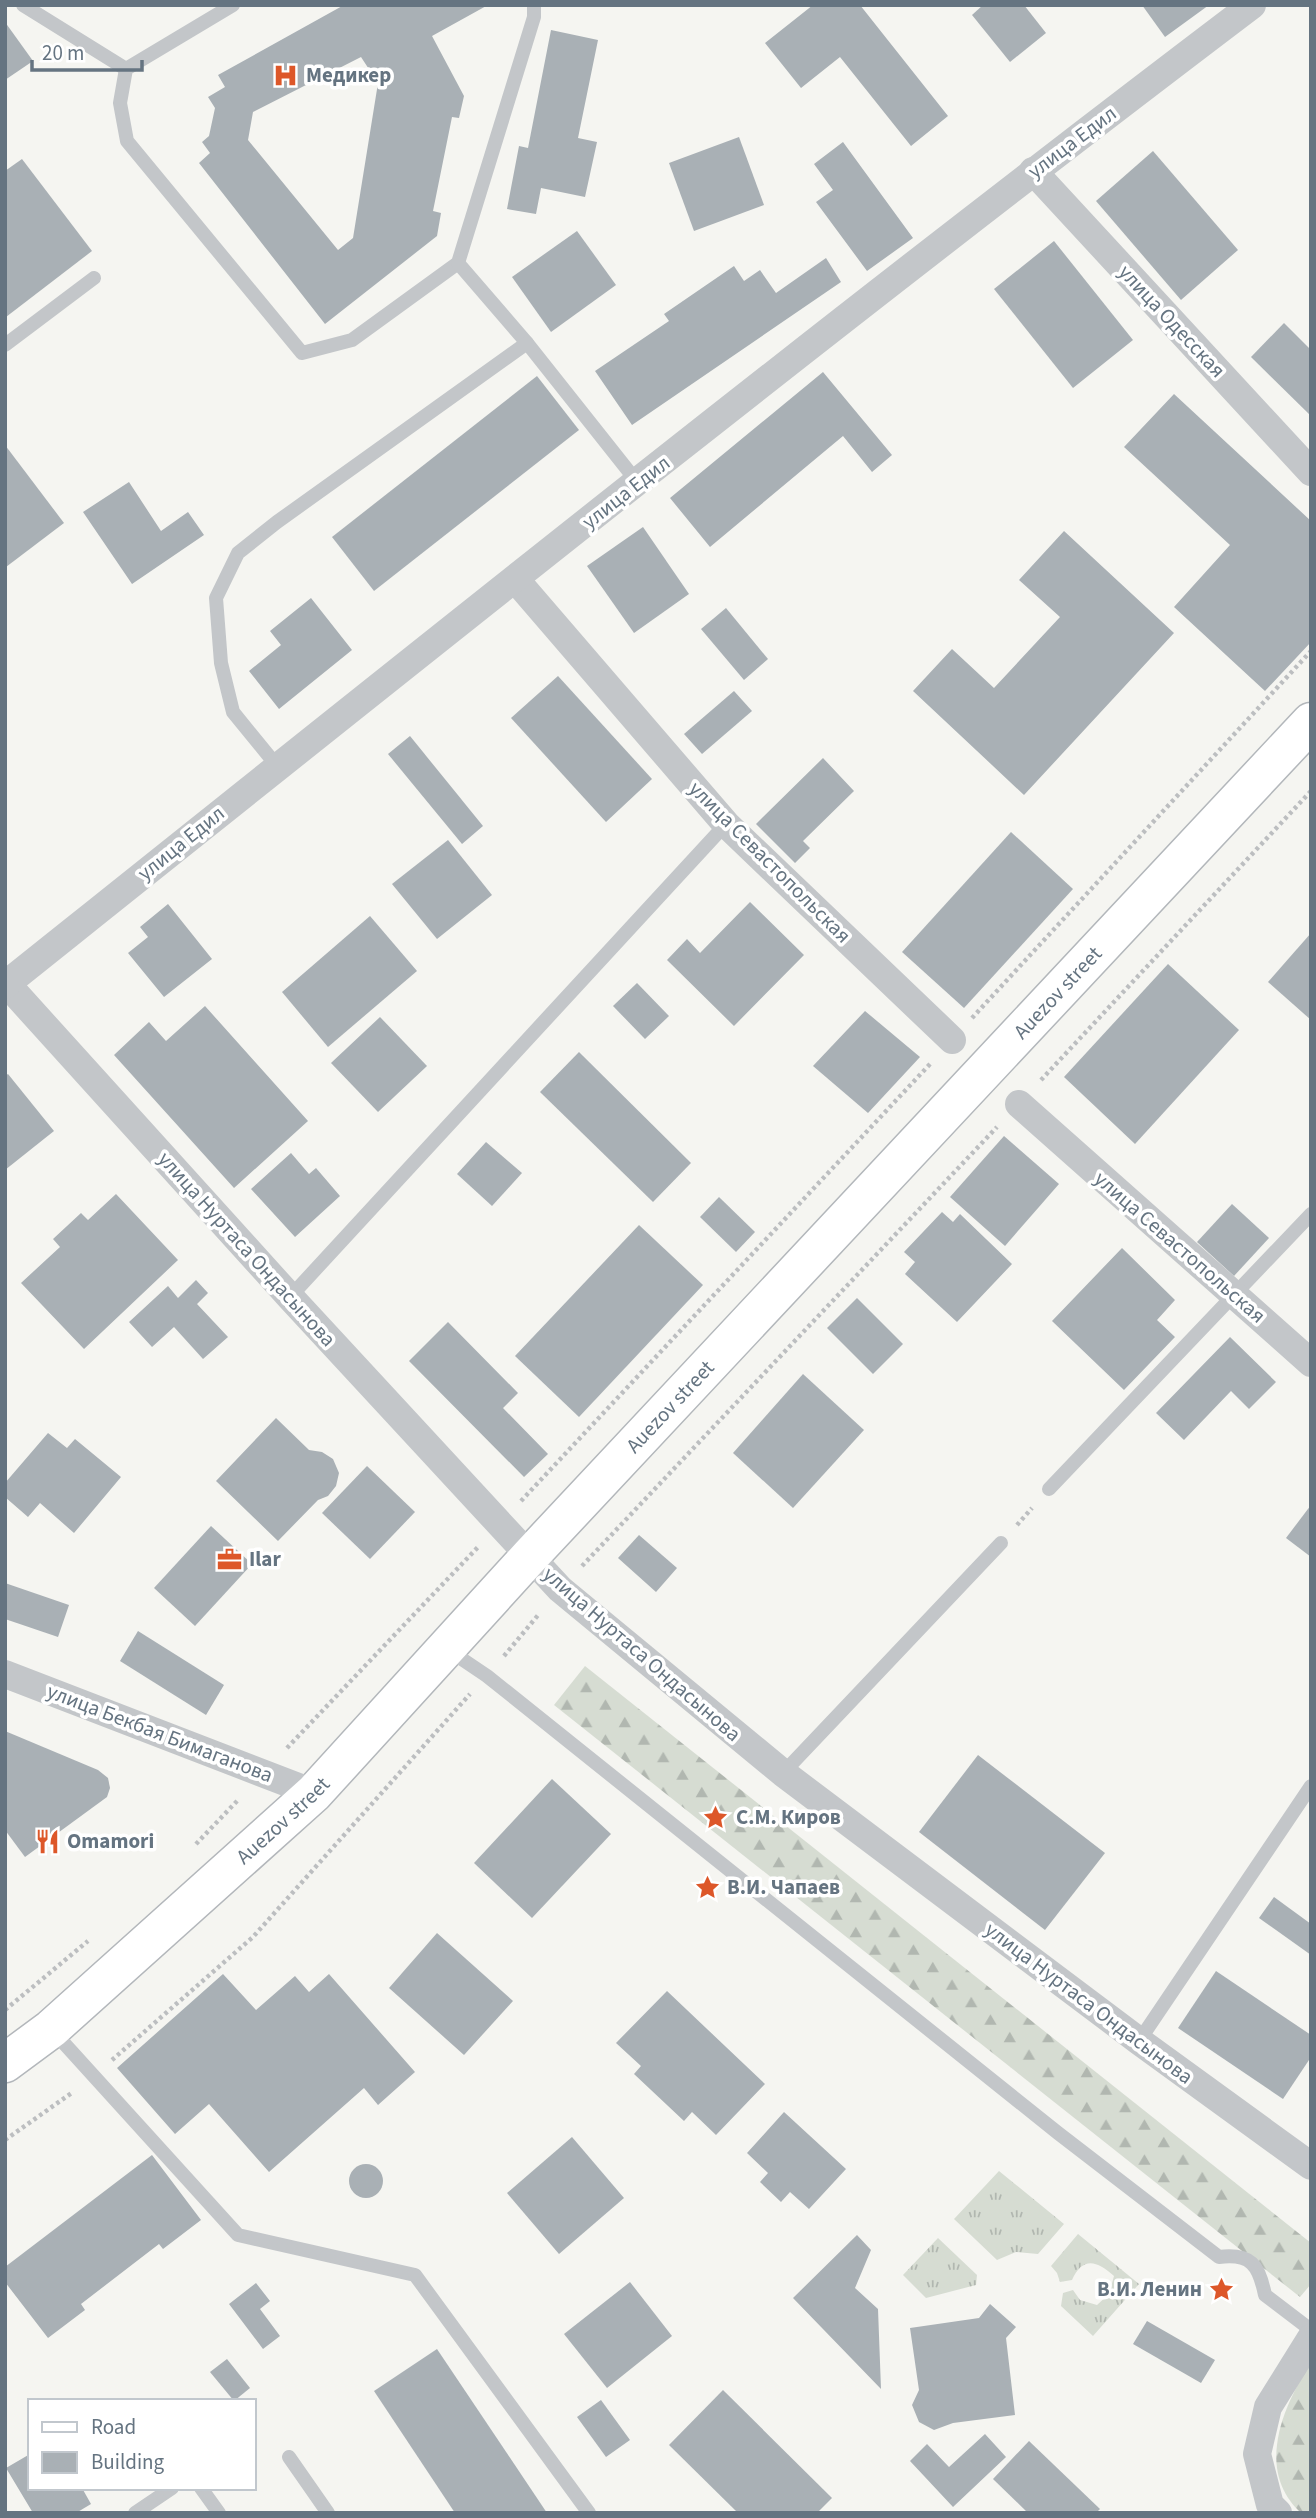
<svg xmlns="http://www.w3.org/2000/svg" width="1316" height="2518" viewBox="0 0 1316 2518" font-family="'Source Sans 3',sans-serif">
  <defs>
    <pattern id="grass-tufts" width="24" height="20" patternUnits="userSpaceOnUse" patternTransform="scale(1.75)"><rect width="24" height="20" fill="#d6dcd2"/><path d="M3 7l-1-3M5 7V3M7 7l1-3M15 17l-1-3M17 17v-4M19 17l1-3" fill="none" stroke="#b1b7b0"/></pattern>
    <pattern id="forest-firs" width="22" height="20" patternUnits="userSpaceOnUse" patternTransform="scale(1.75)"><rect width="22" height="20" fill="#d6dcd2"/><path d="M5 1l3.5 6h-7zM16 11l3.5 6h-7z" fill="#b1b7b0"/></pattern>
  </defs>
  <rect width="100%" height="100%" fill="#f5f5f1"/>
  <g fill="url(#grass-tufts)">
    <polygon points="999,2171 1064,2224 1038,2254 1016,2252 997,2260 954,2219"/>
    <path d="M 1078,2234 L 1139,2284 L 1093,2336 L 1061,2306 L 1063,2293 L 1073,2290 L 1080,2300 L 1097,2305 L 1109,2294 L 1114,2276 C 1097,2261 1083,2256 1072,2280 L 1060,2282 L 1057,2273 L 1051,2266 Z"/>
    <polygon points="938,2238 977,2275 976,2285 926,2298 903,2275"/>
  </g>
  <g fill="url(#forest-firs)">
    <polygon points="585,1666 1311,2243 1311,2284 1300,2297 554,1705"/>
    <path d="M 1311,2363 L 1311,2513 L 1301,2513 C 1255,2471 1282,2407 1311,2363 Z"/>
  </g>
  <g fill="#a9b0b5" fill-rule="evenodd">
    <path d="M 344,5 L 488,5 L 432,36 L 464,96 L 459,118 L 452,117 L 433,211 L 441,213 L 437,236 L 325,324 L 199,163 L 210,153 L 202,142 L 209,136 L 215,108 L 208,97 L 225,87 L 218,75 ZM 361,57 L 378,83 L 353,238 L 338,250 L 248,140 L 253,112 Z"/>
    <polygon points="813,5 860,5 948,116 911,146 840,57 801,88 765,43"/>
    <polygon points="983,5 1024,5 1046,33 1010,62 972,15"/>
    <polygon points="1142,5 1209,5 1165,37"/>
    <polygon points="5,22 33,61 5,80"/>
    <polygon points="551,30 598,40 578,138 597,142 585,197 541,188 536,214 507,209 519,146 528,148"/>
    <polygon points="739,137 764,205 694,231 669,163"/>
    <polygon points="843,142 913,238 867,271 816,202 833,190 814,164"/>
    <polygon points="1153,151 1238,250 1181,300 1096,201"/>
    <polygon points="22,159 92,251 6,317 5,171"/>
    <polygon points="577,231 616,285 551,332 512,277"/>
    <polygon points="1054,241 1133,340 1073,388 994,289"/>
    <polygon points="826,258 841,282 632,425 595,371 669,321 664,314 734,266 744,281 760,270 776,293"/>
    <polygon points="1284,323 1311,350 1311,416 1251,357"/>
    <polygon points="823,372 892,455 872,472 843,436 710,547 670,498"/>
    <polygon points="537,376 579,430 374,591 332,537"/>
    <polygon points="1174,394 1311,521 1311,642 1265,691 1174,607 1230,545 1124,447"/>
    <polygon points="5,445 64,523 6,567 5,566"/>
    <polygon points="129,482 161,531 188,512 204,535 132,584 83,512"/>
    <polygon points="643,527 689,594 634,633 587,566"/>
    <polygon points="1064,531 1174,633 1024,795 913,691 952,649 994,688 1060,617 1019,580"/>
    <polygon points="311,598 352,650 279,709 249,671 281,645 270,631"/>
    <polygon points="726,608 768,659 744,680 701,629"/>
    <polygon points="558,676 652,779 606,822 511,718"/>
    <polygon points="734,691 752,711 702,754 684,734"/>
    <polygon points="410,736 483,826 462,844 388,754"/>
    <polygon points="823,758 854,791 803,841 810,848 795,863 756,824"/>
    <polygon points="1011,832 1073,889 964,1008 902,952"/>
    <polygon points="448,840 492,895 437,939 392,884"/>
    <polygon points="750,902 804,955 734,1026 667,960 687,939 700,953"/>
    <polygon points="168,904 212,959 164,997 128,953 148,937 140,927"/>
    <polygon points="370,916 417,971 328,1047 282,992"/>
    <polygon points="1311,933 1311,1020 1268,982"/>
    <polygon points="1168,964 1239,1030 1135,1144 1064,1077"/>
    <polygon points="637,983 669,1016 645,1039 613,1006"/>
    <polygon points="205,1006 308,1121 234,1188 114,1055 149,1022 166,1041"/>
    <polygon points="865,1011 920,1057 868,1113 813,1066"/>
    <polygon points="380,1017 427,1066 378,1112 331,1063"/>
    <polygon points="579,1052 691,1163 653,1202 540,1092"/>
    <polygon points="8,1074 54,1131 5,1170 5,1076"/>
    <polygon points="1004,1136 1059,1184 1005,1246 950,1197"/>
    <polygon points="486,1142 522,1173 492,1206 457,1174"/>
    <polygon points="291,1153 309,1174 316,1168 340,1196 295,1237 251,1189"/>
    <polygon points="116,1194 178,1260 84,1349 21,1283 60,1247 53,1239 81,1213 88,1220"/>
    <polygon points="719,1197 755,1232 736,1252 700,1217"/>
    <polygon points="1232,1204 1269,1238 1234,1276 1197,1242"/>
    <polygon points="942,1212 953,1222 960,1214 1012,1264 957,1322 905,1274 915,1262 904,1252"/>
    <polygon points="639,1225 703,1285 579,1417 515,1356"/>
    <polygon points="1122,1248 1175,1300 1157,1320 1175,1337 1124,1390 1052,1321"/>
    <polygon points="196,1280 208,1293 197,1304 228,1337 203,1359 174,1327 152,1347 129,1322 168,1286 178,1298"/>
    <polygon points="857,1298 903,1344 873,1374 827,1328"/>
    <polygon points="448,1322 518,1393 503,1408 548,1454 524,1477 409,1361"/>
    <polygon points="1230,1337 1276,1382 1249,1409 1231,1391 1184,1440 1156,1413"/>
    <polygon points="803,1374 864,1430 793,1508 733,1453"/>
    <polygon points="276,1418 309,1450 322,1452 333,1459 339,1473 336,1486 328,1496 318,1500 278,1541 216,1481"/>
    <polygon points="48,1433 67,1448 75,1439 121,1477 74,1533 40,1503 28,1517 5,1497 5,1483"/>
    <polygon points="367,1466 415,1512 370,1559 322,1513"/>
    <polygon points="1311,1505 1311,1557 1286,1538"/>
    <polygon points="211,1526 252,1564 195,1626 154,1588"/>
    <polygon points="639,1535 677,1568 656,1592 618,1558"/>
    <polygon points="5,1583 69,1605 58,1637 5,1619"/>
    <polygon points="138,1631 224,1685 206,1715 120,1661"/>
    <polygon points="5,1731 98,1770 108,1778 110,1788 107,1797 25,1857 5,1830"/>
    <polygon points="978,1755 1105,1853 1045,1930 919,1832"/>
    <polygon points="552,1779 611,1834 532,1918 474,1863"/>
    <polygon points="1274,1897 1311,1924 1311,1955 1259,1918"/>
    <polygon points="437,1933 513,2001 464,2055 389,1988"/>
    <polygon points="1216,1971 1311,2035 1311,2057 1283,2099 1178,2028"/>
    <polygon points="223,1974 256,2010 295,1976 309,1992 329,1974 415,2072 378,2105 364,2088 269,2172 209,2104 175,2134 117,2068"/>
    <polygon points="667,1991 765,2084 716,2135 692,2112 684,2121 634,2074 641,2066 616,2043"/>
    <polygon points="784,2112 846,2169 809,2209 790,2192 781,2202 760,2182 768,2173 747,2153"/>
    <polygon points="572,2137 624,2198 559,2254 507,2193"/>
    <polygon points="152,2155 201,2220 163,2249 159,2244 81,2304 85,2310 48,2338 5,2282 5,2267"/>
    <circle cx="366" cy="2181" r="17"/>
    <polygon points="857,2235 871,2250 855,2288 878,2309 881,2389 793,2298"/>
    <polygon points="630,2282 672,2336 607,2388 564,2334"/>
    <polygon points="256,2283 270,2301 260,2309 280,2336 263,2349 229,2304"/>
    <polygon points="990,2304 1016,2327 1006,2338 1015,2415 953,2423 934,2430 919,2422 912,2405 919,2390 910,2328 979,2318"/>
    <polygon points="1147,2321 1215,2360 1201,2383 1133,2344"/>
    <polygon points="437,2349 547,2513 455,2513 374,2391"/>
    <polygon points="227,2359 250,2388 234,2401 210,2372"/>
    <polygon points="723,2390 832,2498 817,2513 738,2513 669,2445"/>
    <polygon points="601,2400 630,2440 606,2457 577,2417"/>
    <polygon points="985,2434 1006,2457 953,2507 910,2461 927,2444 949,2467"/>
    <polygon points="1029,2441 1100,2509 1096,2513 1028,2513 993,2479"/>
    <polygon points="30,2454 30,2488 82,2488 91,2504 76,2513 33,2513 6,2468"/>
  </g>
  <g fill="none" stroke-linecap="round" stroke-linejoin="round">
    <defs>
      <g id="primary">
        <path id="s1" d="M 5,2063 L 51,2029 L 314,1793 L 530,1556 L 1311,722"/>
      </g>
    </defs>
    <use href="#primary" stroke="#b3b7bb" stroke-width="41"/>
    <g stroke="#bcbec0" stroke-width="4.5" stroke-dasharray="3.5 3.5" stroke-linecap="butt">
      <polyline points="972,1018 1311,651"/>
      <polyline points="1041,1080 1311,791"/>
      <polyline points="521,1501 931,1063"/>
      <polyline points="1017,1525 1032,1508"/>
      <polyline points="582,1566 997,1127"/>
      <polyline points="504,1656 539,1614"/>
      <polyline points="287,1748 479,1546"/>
      <polyline points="196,1844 238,1800"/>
      <polyline points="5,2010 88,1941"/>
      <polyline points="112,2060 253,1937 470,1694"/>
      <polyline points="5,2140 73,2092"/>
    </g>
    <g stroke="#c3c6c9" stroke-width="14">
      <polyline points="23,5 126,69"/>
      <polyline points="233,5 126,69 120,103 127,141 302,353 352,340 458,263 534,17 534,5"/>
      <polyline points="458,263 527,343"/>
      <polyline points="5,345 94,278"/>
      <polyline points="277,766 233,712 221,663 216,598 238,553 277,522 527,343 638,483"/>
      <polyline points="290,1297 726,824"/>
      <polyline points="1049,1489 1311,1214"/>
      <path d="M 447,1649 L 487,1676 L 1058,2133 L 1219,2257 C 1251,2253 1259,2265 1265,2295 L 1311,2330"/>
      <polyline points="783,1773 1001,1543"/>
      <polyline points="52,2030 238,2235 415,2275 589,2513"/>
      <polyline points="1139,2041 1311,1786"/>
      <polyline points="289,2457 328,2513"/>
      <polyline points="201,2488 219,2513"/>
      <polyline points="135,2513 172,2488"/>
    </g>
    <g stroke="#c3c6c9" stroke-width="28">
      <polyline points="1033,171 1311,472"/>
      <polyline points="515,579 726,824 952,1040"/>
      <polyline points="5,982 290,1297 560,1589 783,1773 1139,2041 1311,2166"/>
      <path d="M 5,985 C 418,655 831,324 1252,5"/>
      <polyline points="1019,1104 1311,1363"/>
      <polyline points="5,1674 314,1793"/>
      <polyline points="1278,2513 1270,2505 1257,2454 1268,2407 1311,2338"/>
    </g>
    <use href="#primary" stroke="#fff" stroke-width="38"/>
  </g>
  <defs>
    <symbol id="hospital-bare" viewBox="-9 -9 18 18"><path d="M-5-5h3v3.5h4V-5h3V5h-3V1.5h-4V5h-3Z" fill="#dd5729" stroke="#fff" stroke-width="2.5" paint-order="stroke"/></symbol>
    <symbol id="office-bare" viewBox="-9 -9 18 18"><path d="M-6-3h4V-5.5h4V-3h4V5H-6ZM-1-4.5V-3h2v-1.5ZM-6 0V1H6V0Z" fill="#dd5729" stroke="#fff" stroke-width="2.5" paint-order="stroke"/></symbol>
    <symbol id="sight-bare" viewBox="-9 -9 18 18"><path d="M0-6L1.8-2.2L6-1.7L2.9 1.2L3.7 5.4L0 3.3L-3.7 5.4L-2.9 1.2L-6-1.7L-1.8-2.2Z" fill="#dd5729" stroke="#fff" stroke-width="2.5" paint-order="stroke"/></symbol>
    <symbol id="restaurant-bare" viewBox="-9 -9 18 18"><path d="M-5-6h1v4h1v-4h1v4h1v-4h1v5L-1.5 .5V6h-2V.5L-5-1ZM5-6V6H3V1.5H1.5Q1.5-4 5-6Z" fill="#dd5729" stroke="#fff" stroke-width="2.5" paint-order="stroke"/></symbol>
  </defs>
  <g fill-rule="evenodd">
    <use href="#hospital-bare" x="268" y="58" width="35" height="35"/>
    <use href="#office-bare" x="212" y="1542" width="35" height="35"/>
    <use href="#sight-bare" x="698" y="1800" width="35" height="35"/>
    <use href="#restaurant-bare" x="30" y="1824" width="35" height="35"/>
    <use href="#sight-bare" x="690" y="1870" width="35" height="35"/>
    <use href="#sight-bare" x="1204" y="2272" width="35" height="35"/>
  </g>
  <g text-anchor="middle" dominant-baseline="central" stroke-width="7" stroke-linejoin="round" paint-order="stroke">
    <g font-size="21" font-weight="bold" fill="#657481" stroke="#fff" text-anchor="start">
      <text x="306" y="75">Медикер</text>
      <text x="249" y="1559">Ilar</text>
      <text x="736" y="1817">С.М. Киров</text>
      <text x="67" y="1841">Omamori</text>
      <text x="727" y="1887">В.И. Чапаев</text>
      <text x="1202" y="2289" text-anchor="end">В.И. Ленин</text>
    </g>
    <g font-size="21" fill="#657481" stroke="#fff">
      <text transform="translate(1072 142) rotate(-37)">улица Едил</text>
      <text transform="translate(1172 321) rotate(47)">улица Одесская</text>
      <text transform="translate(626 492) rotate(-38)">улица Едил</text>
      <text transform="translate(181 843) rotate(-39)">улица Едил</text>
      <text transform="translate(770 862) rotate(45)">улица Севастопольская</text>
      <text stroke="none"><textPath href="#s1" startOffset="1503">Auezov street</textPath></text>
      <text transform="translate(1180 1247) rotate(41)">улица Севастопольская</text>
      <text transform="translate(247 1249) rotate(48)">улица Нуртаса Ондасынова</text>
      <text stroke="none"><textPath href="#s1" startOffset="936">Auezov street</textPath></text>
      <text transform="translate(642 1654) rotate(41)">улица Нуртаса Ондасынова</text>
      <text transform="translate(160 1733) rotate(21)">улица Бекбая Бимаганова</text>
      <text stroke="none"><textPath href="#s1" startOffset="369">Auezov street</textPath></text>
      <text transform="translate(1089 2003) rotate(37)">улица Нуртаса Ондасынова</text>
    </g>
  </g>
  <rect width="1316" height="2518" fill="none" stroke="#657481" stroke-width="14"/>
  <rect x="28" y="2399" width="228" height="91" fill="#ffffff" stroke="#c1c7cd" stroke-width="2"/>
  <rect x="42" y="2422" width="35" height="10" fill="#ffffff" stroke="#c1c7cd" stroke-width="2"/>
  <text x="91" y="2434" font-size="21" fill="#657481">Road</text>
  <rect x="42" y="2452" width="35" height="21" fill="#a9b0b5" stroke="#c1c7cd" stroke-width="2"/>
  <text x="91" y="2469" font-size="21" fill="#657481">Building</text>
  <path d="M32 60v10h110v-10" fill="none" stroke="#657481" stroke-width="3.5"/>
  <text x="42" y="60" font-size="21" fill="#657481" stroke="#ffffff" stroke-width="5" paint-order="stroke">20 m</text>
</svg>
